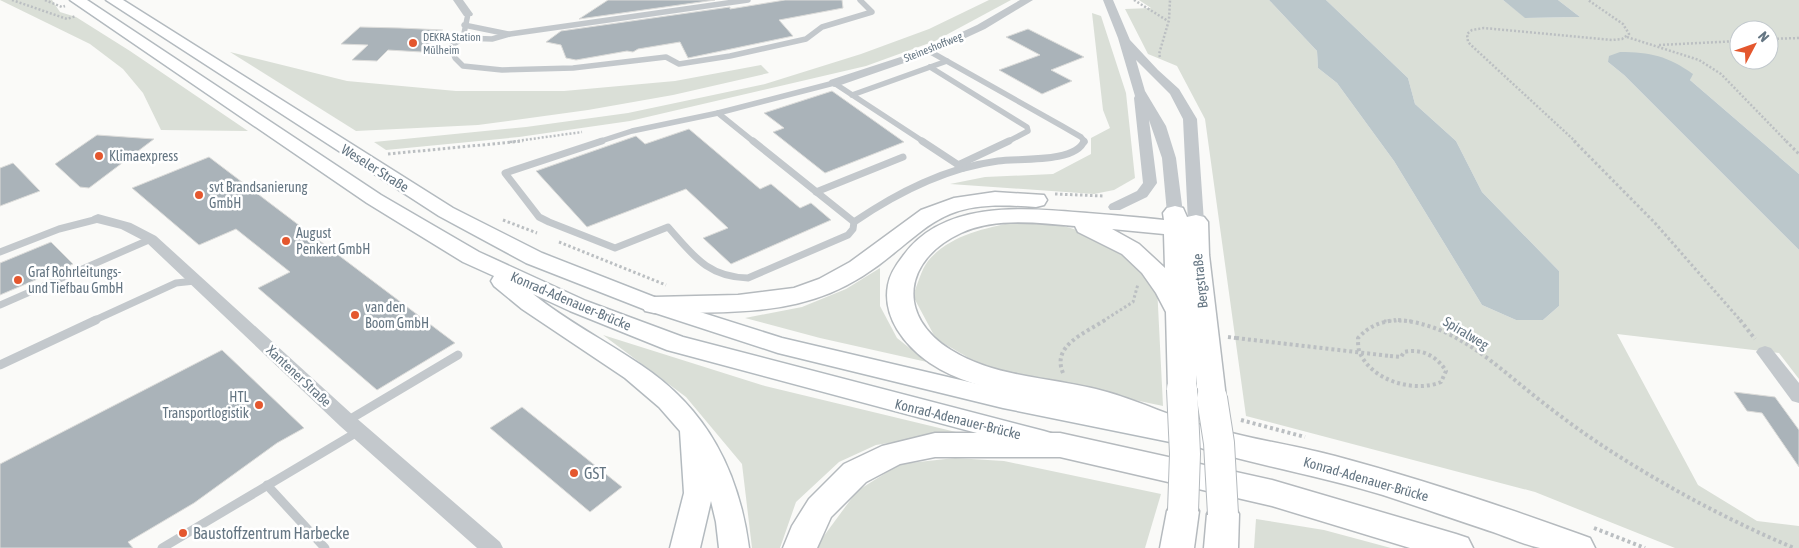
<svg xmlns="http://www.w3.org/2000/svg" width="1799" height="548" viewBox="0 0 1799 548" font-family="'Asap Condensed',sans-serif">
  <rect width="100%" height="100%" fill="#fafaf8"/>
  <g fill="#dadfd7" fill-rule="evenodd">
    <polygon points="0,0 52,0 60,12 76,17 130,51 248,131 161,130 143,93 123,69 90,44"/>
    <polygon points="989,0 1011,0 935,41 866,66 630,121 519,137 386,150 374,142 526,127 628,113 765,84 861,54 929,29"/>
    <path d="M 1139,0 L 1269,0 L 1317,51 L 1318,68 L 1337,83 L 1394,161 L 1482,305 L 1516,320 L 1543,320 L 1559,306 L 1559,271 L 1482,192 L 1456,141 L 1415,104 L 1408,78 L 1326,0 L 1503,0 L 1526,18 L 1580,17 L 1558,0 L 1799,0 L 1799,174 L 1690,80 L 1692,73 L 1608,62 L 1624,75 L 1799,250 L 1799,379 L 1779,353 L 1617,334 L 1698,485 L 1757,521 L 1799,526 L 1799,548 L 1675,548 L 1535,492 L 1246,416 L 1205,119 L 1177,66 L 1148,54 L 1125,9 L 1151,8 ZM 1739,30 L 1769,30 L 1769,60 L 1739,60 Z"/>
    <polygon points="1092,13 1101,16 1126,93 1135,178 1114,190 1094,194 950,184 985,177 1053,174 1091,154 1091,138 1110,128 1103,110"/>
    <polygon points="230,52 347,81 456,91 564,91 675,81 761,65 769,73 673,95 588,110 478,125 356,131"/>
    <path d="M 1014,222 L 1054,223 L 1090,234 L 1127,254 L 1157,286 L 1163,406 L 988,369 L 936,339 L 913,296 C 917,286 921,270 928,261 C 950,235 983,229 1014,222 Z"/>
    <polygon points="880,268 880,306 897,338 927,362 820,338 745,318 802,307 846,289"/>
    <polygon points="603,335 765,386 956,432 876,445 839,462 796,502 780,548 752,548 742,464 686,397"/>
    <polygon points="955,458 1004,461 1161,494 1145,548 815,548 857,491 900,464"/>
    <polygon points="1256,519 1324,530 1391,548 1254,548"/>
  </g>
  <g fill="#bbc7cb">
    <polygon points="1269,0 1326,0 1408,78 1415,104 1456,141 1482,192 1559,271 1559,306 1543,320 1516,320 1482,305 1394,161 1337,83 1318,68 1317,51"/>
    <polygon points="1503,0 1558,0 1580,17 1525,18"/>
    <path d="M 1620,52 C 1650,52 1668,56 1693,74 L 1690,80 L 1799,174 L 1799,250 L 1624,75 L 1608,62 L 1609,56 Z"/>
  </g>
  <g fill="#aab3b9" stroke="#dcdcda">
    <polygon points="608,0 715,0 579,19"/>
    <polygon points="785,0 842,0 843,8 779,20 793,36 688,58 680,42 638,49 633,52 627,51 576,60 566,58 561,45 546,42 561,31 730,7 730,9"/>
    <polygon points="360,27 400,28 443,30 422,52 388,50 377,61 352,60 368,45 341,44"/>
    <polygon points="1028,29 1084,57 1051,70 1072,81 1042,94 999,70 1040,55 1006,37"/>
    <polygon points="832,91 904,142 825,173 773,132 784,128 764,113"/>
    <polygon points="689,129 760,189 771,184 800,208 811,203 831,220 731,264 703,238 728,228 686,189 587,227 536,171 636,136 645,144"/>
    <polygon points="97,135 154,139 89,188 80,187 55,164"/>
    <polygon points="209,157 333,251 455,343 377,390 258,288 290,272 236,229 199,245 132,188"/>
    <polygon points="13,163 40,191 0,206 0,168"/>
    <polygon points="51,242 73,264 0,295 0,263"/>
    <polygon points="222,350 304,428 277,443 194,503 128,542 133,548 0,548 0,464"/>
    <polygon points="1734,392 1775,397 1799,430 1799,467 1762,413 1747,411"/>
    <polygon points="522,407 622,487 590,512 490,428"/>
  </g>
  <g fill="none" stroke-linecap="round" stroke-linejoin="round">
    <defs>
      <g id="secondary">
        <path d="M 70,0 L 87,0 L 381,195 L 479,252 L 586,301 L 683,337 L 1044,431 L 1054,434 L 1058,441 L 1054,448 L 1044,451 L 667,350 L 570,311 L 533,294 C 566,321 606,341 641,365 C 707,409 739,471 749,548 L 719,548 L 716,522 L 711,501 L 700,548 L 670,548 L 684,493 L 680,431 L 659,407 L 625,378 L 522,309 L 494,286 L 491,281 L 494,276 L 463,262 L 367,203 Z"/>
        <polygon points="106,0 123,0 453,208 542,253 662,300 782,338 1003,390 1175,423 1185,426 1188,433 1185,440 1175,443 1003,408 778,353 646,310 526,263 439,216"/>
      </g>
      <g id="primary">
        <path d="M 995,192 L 1044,195 L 1047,200 L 1044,205 L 1036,207 C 1007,205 977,203 950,214 C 928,223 912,239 894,253 C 875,269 854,283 830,293 C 774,316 713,312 654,313 L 645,311 L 641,305 L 645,299 L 654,297 L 738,295 L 794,288 L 819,279 L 850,262 L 921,210 L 954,198 Z"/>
        <path d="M 1175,206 L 1183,208 L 1187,217 L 1196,215 L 1204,217 L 1208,222 L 1209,255 L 1226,398 L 1222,405 L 1212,408 L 1202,405 L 1198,398 L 1196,375 L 1196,389 L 1192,396 L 1182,399 L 1172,396 L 1168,389 L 1166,312 L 1156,293 L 1142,273 L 1122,254 L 1078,232 L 1075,226 C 1037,223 996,217 961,233 C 903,260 896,316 951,350 C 997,379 1056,377 1107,392 C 1142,402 1174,418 1208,427 C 1250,439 1293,445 1335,456 C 1417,478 1499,505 1579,534 L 1590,538 L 1595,548 C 1577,548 1557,548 1540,548 C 1524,545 1508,537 1493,532 C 1456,520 1420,507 1383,495 C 1325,477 1266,467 1207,450 C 1171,439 1136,421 1099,411 C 1045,396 977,395 930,363 C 905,346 882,317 888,285 C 890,274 896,265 903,256 C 944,199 1025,208 1087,213 C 1112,215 1138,217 1164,220 L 1163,213 L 1167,208 ZM 1112,229 L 1164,234 L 1165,268 L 1139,244 Z"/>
        <polygon points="935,433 1060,433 1272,480 1456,534 1468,538 1473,548 1410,548 1272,506 1060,457 935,457 900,464 866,482 831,517 817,548 783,548 792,526 809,499 844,464 882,446"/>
        <polygon points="1183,498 1194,502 1199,511 1194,548 1160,548 1167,511 1172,502"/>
        <polygon points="1223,501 1234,505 1239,514 1238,548 1204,548 1207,514 1212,505"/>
      </g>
    </defs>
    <use href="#secondary" stroke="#b3babf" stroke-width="3"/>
    <use href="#primary" stroke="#b5babe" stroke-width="3"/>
    <g stroke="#bbbfc2" stroke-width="2.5" stroke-dasharray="2 2" stroke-linecap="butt">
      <polyline points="12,0 67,19 76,16"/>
      <polyline points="45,0 62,7 65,6"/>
      <polyline points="1134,0 1168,21"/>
      <polyline points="1627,37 1699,60 1721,74 1787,142"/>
      <polyline points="1769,39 1799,38"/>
      <polyline points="1659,45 1739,41"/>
      <polyline points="1160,57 1159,54 1169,20 1170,0"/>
      <polyline points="510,142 582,132"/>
      <polyline points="1576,142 1472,46 1468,42 1467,34 1472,30 1484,28 1612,40 1622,39 1629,34 1623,24 1588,0"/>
    </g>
    <g stroke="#bbbfc2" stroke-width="3" stroke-dasharray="2.5 2.5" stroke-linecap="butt">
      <polyline points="1574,141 1655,223 1741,321"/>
      <polyline points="1786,141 1799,154"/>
      <polyline points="388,154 523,141"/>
      <polyline points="1055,194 1104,196"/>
      <polyline points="503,220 537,233"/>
      <polyline points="559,242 666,285"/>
      <polyline points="1103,321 1133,302 1138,284"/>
      <polyline points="1384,321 1412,321"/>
    </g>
    <g stroke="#bbbfc2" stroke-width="4" stroke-dasharray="3 3" stroke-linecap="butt">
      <path d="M 1398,320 C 1453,324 1492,362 1532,394 C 1557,414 1583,433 1609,450 C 1668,488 1730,521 1794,548"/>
      <polyline points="1740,320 1755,339"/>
      <polyline points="1228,337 1236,338"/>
      <path d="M 1390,356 L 1401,357 L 1404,352 C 1421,348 1437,356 1446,371 L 1441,382 C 1415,393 1372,381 1360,353 C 1358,349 1358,343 1358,338 C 1369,326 1380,322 1396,320"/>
      <path d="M 1063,373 C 1051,345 1086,333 1105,320"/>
      <polyline points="1241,420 1305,437"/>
      <polyline points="1594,528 1645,548"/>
    </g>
    <g stroke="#c3c8cc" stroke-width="5.5">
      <polyline points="748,0 510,34 492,39 463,38 451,46 455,58 463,66 502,70 573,68 666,57 679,64 730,56 806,39 822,27 872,12 860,0"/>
      <polyline points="464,25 508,34"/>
      <polyline points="463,38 468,14"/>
      <polyline points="929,51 1062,126 1081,137 1085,142"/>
      <polyline points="930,67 1027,127 1028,131 1007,142"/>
      <polyline points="852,95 947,61"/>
      <polyline points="718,113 754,142"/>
      <polyline points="598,142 632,131 718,113 834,83 924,142"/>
    </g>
    <g stroke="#c3c8cc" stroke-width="7">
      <path d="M 602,141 L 505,173 L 539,217 L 549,222 L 615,248 L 668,227 C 693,255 707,277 748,278 L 848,235 L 853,229 L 854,222 C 898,192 945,168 998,161 C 1018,158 1076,163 1084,141"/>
      <polyline points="753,141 854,222"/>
      <polyline points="922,141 963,168"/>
      <polyline points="958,165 1009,141"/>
      <polyline points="816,192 903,157"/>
      <polyline points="0,252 59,229 98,219"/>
      <polyline points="0,305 151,239"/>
      <polyline points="93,321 176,283 195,281"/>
    </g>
    <g stroke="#c3c8cc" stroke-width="9">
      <polyline points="0,365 96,320"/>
      <polyline points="347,421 458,355"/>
      <polyline points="267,485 325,548"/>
      <polyline points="162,548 359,431"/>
    </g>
    <g fill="#c3c8cc" fill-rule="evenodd">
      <polygon points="453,0 463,0 473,14 472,16 464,16"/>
      <polygon points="1020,0 1033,0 985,29 933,53 838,86 834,87 828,83 830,80 925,49 977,25"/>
      <polygon points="1103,0 1113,0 1130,40 1158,70 1179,89 1197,119 1204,222 1201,225 1191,225 1188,222 1183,119 1170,94 1136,60 1145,91 1166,126 1176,158 1183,213 1180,216 1170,216 1167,213 1162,158 1149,120 1157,183 1147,197 1120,210 1110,210 1108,207 1110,204 1137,191 1143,183 1134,98 1135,96 1118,38"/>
      <polygon points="98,214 131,223 156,236 354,416 500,542 503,548 477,548 340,426 146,242 121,229 93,222 90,219 93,216"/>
      <polygon points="1765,346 1771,348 1799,383 1799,403 1792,401 1756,352 1759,348"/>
    </g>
    <use href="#secondary" fill="#fff" fill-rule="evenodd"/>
    <use href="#primary" fill="#fff" fill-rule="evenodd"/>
    <defs>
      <g id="primary-bridge">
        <polyline points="1182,389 1185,454 1183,511"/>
        <polyline points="1212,398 1219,443 1223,514"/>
      </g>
    </defs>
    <use href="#primary-bridge" stroke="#b5babe" stroke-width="32" stroke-linecap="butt"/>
    <polyline stroke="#bbbfc2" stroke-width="4" stroke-dasharray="3 3" stroke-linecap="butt" points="1236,338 1390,356"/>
    <use href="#primary-bridge" stroke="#fff" stroke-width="30"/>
  </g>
  <g fill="#e4572e" stroke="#fff" stroke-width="2">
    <circle cx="413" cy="43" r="5"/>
    <circle cx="99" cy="156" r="5"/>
    <circle cx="199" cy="195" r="5"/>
    <circle cx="286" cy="241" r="5"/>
    <circle cx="18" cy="280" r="5"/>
    <circle cx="355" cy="315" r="5"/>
    <circle cx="259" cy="405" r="5"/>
    <circle cx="574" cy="473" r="5"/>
    <circle cx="183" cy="533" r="5"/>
  </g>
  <g text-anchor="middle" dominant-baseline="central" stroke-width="5" stroke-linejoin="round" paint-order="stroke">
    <g font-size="11" fill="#657683" stroke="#fff" text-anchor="start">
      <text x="423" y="37">DEKRA Station<tspan x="423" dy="13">Mülheim</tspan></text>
    </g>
    <g font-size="11" fill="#657683" stroke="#fff">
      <text transform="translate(933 47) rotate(-22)">Steineshoffweg</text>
    </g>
    <g font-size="14" fill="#657683" stroke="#fff" text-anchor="start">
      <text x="109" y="156">Klimaexpress</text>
      <text x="209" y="187">svt Brandsanierung<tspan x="209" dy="16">GmbH</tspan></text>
      <text x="296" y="233">August<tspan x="296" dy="16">Penkert GmbH</tspan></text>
      <text x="28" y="272">Graf Rohrleitungs-<tspan x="28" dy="16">und Tiefbau GmbH</tspan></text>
      <text x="365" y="307">van den<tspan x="365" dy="16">Boom GmbH</tspan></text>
      <text x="249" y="397" text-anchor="end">HTL<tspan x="249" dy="16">Transportlogistik</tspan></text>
    </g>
    <g font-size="14" fill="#657683" stroke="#fff">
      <text transform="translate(375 168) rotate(32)">Weseler Straße</text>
      <text transform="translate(1200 281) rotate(-96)">Bergstraße</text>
      <text transform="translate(571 301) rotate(23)">Konrad-Adenauer-Brücke</text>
      <text transform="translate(1466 333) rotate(31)">Spiralweg</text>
      <text transform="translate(299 376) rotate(43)">Xantener Straße</text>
      <text transform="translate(958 419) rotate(14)">Konrad-Adenauer-Brücke</text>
      <text transform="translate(1366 479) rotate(16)">Konrad-Adenauer-Brücke</text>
    </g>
    <g font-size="16" fill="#657683" stroke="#fff" text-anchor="start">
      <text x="584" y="473">GST</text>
      <text x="193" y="533">Baustoffzentrum Harbecke</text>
    </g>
  </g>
  <g transform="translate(1754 45) rotate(49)"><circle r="24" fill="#ffffff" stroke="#c1c8cd"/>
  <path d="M0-4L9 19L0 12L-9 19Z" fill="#e4572e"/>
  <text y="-8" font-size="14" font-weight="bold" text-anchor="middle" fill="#657683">N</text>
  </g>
</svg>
